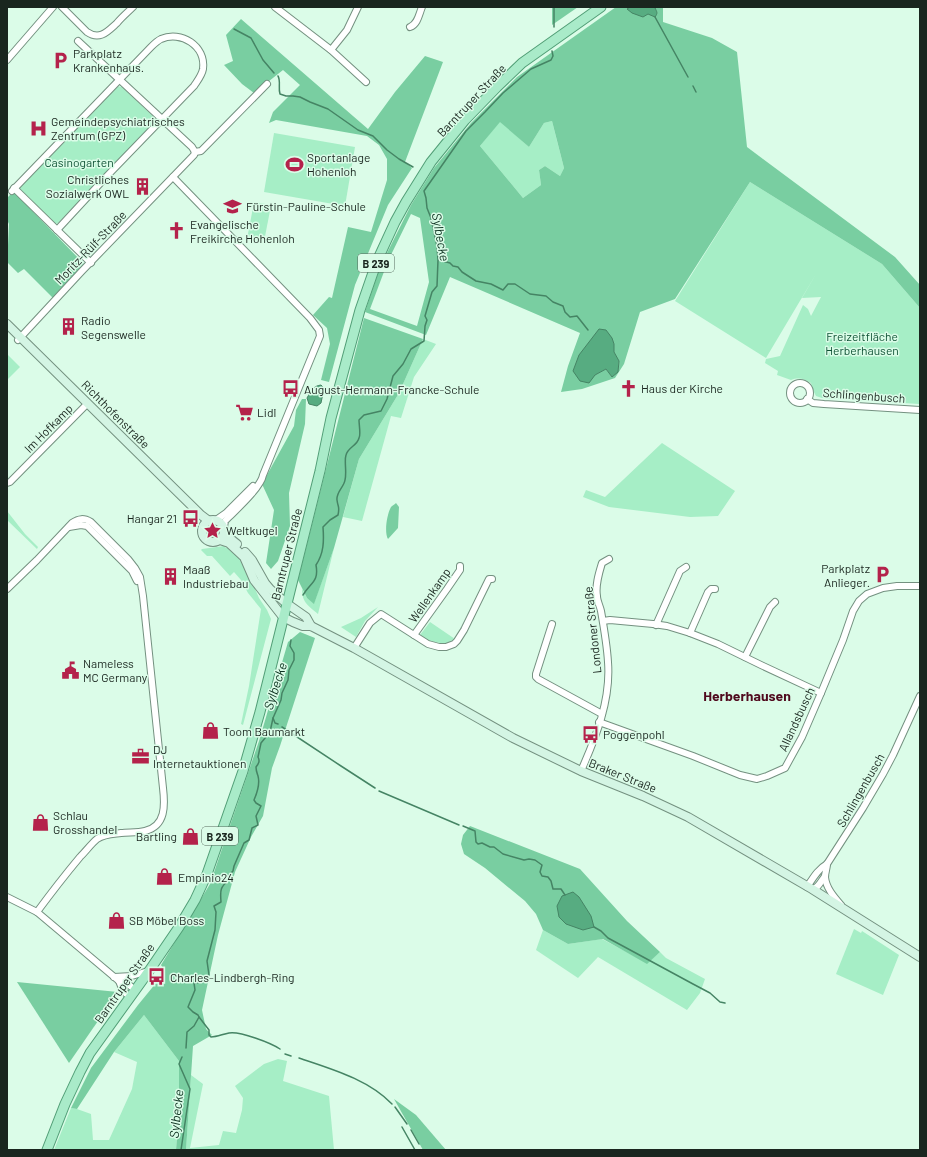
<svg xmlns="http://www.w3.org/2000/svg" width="927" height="1157" viewBox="0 0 927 1157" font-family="Barlow,sans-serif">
  <rect width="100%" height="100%" fill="#dbfce8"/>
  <g fill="#a6eec6">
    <polygon points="116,86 122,87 157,120 58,223 55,224 16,188"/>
    <polygon points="500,121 529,147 544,123 552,121 557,141 564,168 560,176 545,166 539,170 541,185 523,198 480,146"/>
    <polygon points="274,133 355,147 345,206 264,192"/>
    <path d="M 750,182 L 882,264 L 920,308 L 919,404 L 822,398 L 816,396 L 813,390 L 811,383 C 804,379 799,377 791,380 L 777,375 L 778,371 L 765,363 L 766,359 L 780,356 L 803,305 L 808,309 L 811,316 L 821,297 L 802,298 L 816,274 L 766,358 L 675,301 Z"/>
    <polygon points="254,202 271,205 264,242 247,239"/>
    <polygon points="423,339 436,344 414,377 401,418 391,416 362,521 343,517 359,459 399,393"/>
    <polygon points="7,354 20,367 7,380"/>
    <polygon points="662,443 735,491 718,516 690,517 609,507 583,497 586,490 605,497"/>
    <polygon points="7,511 25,534 38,547 37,549 7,520"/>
    <polygon points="229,545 241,556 259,598 267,610 271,619 243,725 241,724 249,686 261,609 248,593 241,580 234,572 230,576 212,556 207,556 201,550 202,549 224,546 226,548"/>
    <path d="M 334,548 L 318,614 C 309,606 302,603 302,589 L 307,598 L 314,603 Z"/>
    <polygon points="378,607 365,621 356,637 341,627 361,618"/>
    <polygon points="430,622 455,639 446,644 429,641 420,635"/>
    <polygon points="854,929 861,933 862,931 899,955 883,995 836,974"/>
    <polygon points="543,930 568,944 602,939 647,963 660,952 666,958 705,979 700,993 687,1010 598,957 578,978 536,950"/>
    <polygon points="144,1015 179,1061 179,1115 176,1150 54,1150 71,1108 77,1109 91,1114 93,1140 109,1140 132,1089 137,1062 114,1052"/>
    <polygon points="278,1059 287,1061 283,1081 329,1096 334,1150 186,1150 191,1075 203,1084 190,1148 219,1145 223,1131 236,1133 242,1110 243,1098 235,1086 264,1064"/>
  </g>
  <g fill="#79cea1" fill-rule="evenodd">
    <polygon points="552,7 578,7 552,25"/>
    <path d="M 616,7 L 630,7 L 627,9 L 663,7 L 663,22 L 712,38 L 737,52 L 747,147 L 895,257 L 920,285 L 920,308 L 882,264 L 750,182 L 675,299 L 640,312 L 624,364 L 615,378 L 582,389 L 561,392 L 568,366 L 580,333 L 450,277 L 426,335 L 365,312 L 380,267 L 411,205 L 434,168 L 471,123 L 517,77 ZM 552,121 L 564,168 L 560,176 L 545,166 L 539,170 L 541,185 L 523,198 L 480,146 L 500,122 L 529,147 L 544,123 ZM 411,214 L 420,218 L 429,282 L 417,326 L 370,309 L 388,261 ZM 599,329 L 614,344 L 614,353 L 619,361 L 618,371 L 612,377 L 606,369 L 595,375 Z"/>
    <polygon points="241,19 368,129 395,92 425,56 443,62 405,162 412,168 388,205 355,285 329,382 321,380 330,344 327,328 313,315 329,297 332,298 348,227 371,232 387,180 387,159 379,145 367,136 276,120 269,123 273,112 300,85 283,70 254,93 242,84 224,65 233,61 226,35"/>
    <polygon points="15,193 84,264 53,298 24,269 18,273 7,262 7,246 8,245 9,224 7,220 7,198 11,194"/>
    <polygon points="364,318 423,339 399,393 359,459 334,548 314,604 307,598 298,580"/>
    <polygon points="302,399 306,399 305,424 289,493 290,526 278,561 271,569 266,563 274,510 262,484 294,426 296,410"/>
    <path d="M 396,503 L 399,507 L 398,528 L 388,539 C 384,532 387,514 391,507 C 392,506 395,504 396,503 Z"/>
    <polygon points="300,632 315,638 280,746 272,768 263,816 251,837 235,872 218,935 202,1010 206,1029 212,1035 193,1046 186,1150 176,1150 179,1115 179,1061 144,1015 114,1052 77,1109 71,1108 91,1068 138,1005 165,972 161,965 210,884 259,741 288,642"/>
    <polygon points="470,826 580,869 627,921 660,952 647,964 603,939 568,944 543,930 536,914 525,901 485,868 464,854 461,844 463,835"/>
    <polygon points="17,982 118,992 69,1063"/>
    <polygon points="394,1099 416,1115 446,1150 423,1150"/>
  </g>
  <g fill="#57ac81" stroke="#458464">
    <path d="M 630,7 L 657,7 L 655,8 C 657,12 658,13 655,17 L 648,14 L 643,17 L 632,13 L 627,9 Z"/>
    <polygon points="599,329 606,330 612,338 614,344 614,352 619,361 618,372 612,377 606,369 595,375 589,383 580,381 573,371 579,355"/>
    <path d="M 321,385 L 324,388 L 321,403 L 317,406 L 309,404 L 307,398 C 311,391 313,386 321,385 Z"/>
    <polygon points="573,892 579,897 591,916 594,927 583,930 566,924 559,917 557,906 562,896"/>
  </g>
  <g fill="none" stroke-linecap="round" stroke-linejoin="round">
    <g stroke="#458464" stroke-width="1.5">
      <polyline points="554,7 554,27"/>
      <polyline points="655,17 688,77"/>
      <polyline points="234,29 251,38 263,60 274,73"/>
      <path d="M 278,76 C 281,81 278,88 280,94 L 286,96 L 293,96 L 300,97 L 310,102 L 328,109 L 358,130 L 373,136 L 387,150 L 399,159 L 413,167"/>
      <polyline points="693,86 696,92"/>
      <polyline points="439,260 450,263 453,266 458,267 462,272 476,281 491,284 503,290 508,284 515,284 530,294 546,296 553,302 563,306 565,312 570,317 577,316 588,330"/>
      <path d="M 303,595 C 311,582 319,582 316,565 C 324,553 324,541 323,527 L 330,520 L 338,515 C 340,506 338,508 337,500 C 336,492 344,487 345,480 C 347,472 344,461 346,455 C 348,447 357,446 359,438 C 361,435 359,425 359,420 L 364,415 L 381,411 L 387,399 L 393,376 L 403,364 L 411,349 L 424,341 L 425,326 L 427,320 L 425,316 L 432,292 L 437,286 L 438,260 L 437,246 L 431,218 L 427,208 L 426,198 L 424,191 L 466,131 L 485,112 L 503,93 L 531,69 L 551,60 L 553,56 L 552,51"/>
      <polyline points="273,718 275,723 278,724"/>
      <polyline points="282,727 341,766 375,788"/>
      <polyline points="379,791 459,825"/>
      <polyline points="463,826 475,831 476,842 478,844 482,843 490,847 494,847 503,854 524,860 529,859 535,860 542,865 540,872 542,876 548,877 551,881 553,889 561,889 565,895"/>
      <polyline points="594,927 601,931 608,938 693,984 710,993 720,1002 725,1003"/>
      <path d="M 199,1017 L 209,1030 L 209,1035 L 211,1037 C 217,1037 223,1034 229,1033 C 240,1031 271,1043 280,1049"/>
      <path d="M 186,1048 L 187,1032 L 194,1026 L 199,1017 L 198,1015 L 193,1012 L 188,1007 L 195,990 L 194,983 L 205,982 L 209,975 L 207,961 L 215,930 L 216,912 L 214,906 L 221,902 C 220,890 220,887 230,879 L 229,875 L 233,871 L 234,866 L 244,843 L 249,840 L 252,828 L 258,825 L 256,816 L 261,806 L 256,803 L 254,800 C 257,793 260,783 258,776 C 257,773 256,771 256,767 C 259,763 260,761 258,757 L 261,743 L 270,732 L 273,718 L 281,700 L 282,693 L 288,680 L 289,670 L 294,660 L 294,653 L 290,646 L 291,640"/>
      <polyline points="285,1054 291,1056"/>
      <path d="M 299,1058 C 331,1069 368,1079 392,1104"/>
      <polyline points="395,1107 407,1124"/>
      <polyline points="402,1127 415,1150"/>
      <polyline points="411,1130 419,1144"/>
      <polyline points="181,1150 190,1089 179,1064 182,1057"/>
    </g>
    <defs>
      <g id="street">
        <path d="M 62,7 L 87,32 C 100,41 108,31 117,23 C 122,17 128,12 133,7"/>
        <polyline points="275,7 331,50 366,82"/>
        <path d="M 410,27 C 418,24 419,14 422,7"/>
        <polyline points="78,41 192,147 195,152"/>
        <polyline points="331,50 347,30 358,7"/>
        <polyline points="7,60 53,7"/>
        <polyline points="195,152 201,151 267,84"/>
        <path d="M 173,177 L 310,318 L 319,330 L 320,336 L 263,475 C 261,487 238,508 229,517 L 225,521 L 224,527"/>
        <polyline points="14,188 91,263"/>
        <path d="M 12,191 L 151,47 C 154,44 157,41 161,39 C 181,30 206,46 203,69 C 202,75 198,80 194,86 L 106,177 L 57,230"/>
        <polyline points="18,340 82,271 194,155 195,152"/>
        <circle cx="800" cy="393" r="10"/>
        <polyline points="807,399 813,403 824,404 920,410"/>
        <polyline points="7,483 10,482 88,403"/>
        <polyline points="216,520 226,513 253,486"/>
        <polyline points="69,527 81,525 87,526 132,571 137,581"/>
        <path d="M 7,589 L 37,560 L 72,523 C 79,518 84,518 91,522 L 128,559 L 135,568 L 140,577 L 143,596 L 163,788 C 165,805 166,826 145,831 C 137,833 128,832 121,833 C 113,834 104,834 97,839 C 91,844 86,851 80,857 C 65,875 51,893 37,912"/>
        <polyline points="603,621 610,620 653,624 667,626 690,633 718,644 761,665 821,693"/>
        <polyline points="552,624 536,674 536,677 538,679 602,714"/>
        <polyline points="656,625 680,571 686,567"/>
        <polyline points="690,633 708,592 711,589 715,589"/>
        <polyline points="414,635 447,589 460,570 460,566"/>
        <polyline points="354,648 370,623 381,614 428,644 439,647 446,647 454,644 457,641 464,630 489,579 492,579"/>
        <polyline points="745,657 770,607 775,602"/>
        <polyline points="599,722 693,756 740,775 757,779 767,776 785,768 802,737 821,693 843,640 853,611 859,601 867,594 883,588 897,586 920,586"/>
        <path d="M 581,771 C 596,737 611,700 608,662 C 607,645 604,628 601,611 C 600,606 597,601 597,596 C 595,585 599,573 602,563 L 609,559"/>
        <path d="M 827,864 C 827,868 825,873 825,877 C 826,888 834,897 841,905"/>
        <path d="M 807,887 C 813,878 818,869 827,864 L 863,808 L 883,774 L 893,755 L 920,696"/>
        <path d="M 812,889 C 818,889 821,881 825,876"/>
        <polyline points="7,897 37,912 119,981 128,984 135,990"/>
        <polyline points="114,977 132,976 148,971"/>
        <polyline points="119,981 123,991 130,997"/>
      </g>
      <g id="secondary">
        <polyline points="7,324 201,515 209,521"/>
        <circle cx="213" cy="531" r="11"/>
        <polyline points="225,532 227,536 237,544"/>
        <polyline points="220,540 229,543 244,557 254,580 283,617 293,622 303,626 311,626 354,648 513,738 581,771 643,796 688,817 812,889 920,957"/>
        <polyline points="245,552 252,560 265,583 270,589 286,603 306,617 311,626"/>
      </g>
      <polyline id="primary" points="47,1150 65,1104 80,1072 90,1053 149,971 179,927 195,900 207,874 243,771 260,712 320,471 331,418 360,310 377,261 395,222 406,202 431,162 465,120 497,87 522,63 601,7"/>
    </defs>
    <use href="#street" stroke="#749180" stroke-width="8"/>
    <use href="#secondary" stroke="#749180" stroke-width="10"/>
    <use href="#primary" stroke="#519e76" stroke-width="11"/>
    <use href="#street" stroke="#fff" stroke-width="6"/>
    <use href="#secondary" stroke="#d4f5e4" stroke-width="8"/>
    <use href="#primary" stroke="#a9ebc9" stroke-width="9"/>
  </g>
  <defs>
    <symbol id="parking-bare" viewBox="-9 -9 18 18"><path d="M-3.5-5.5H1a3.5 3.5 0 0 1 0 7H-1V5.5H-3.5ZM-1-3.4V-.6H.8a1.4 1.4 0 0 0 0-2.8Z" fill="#b4224b" stroke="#dbfce8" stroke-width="2.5" paint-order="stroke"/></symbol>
    <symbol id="hospital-bare" viewBox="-9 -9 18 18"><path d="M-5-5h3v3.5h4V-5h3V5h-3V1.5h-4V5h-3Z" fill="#b4224b" stroke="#dbfce8" stroke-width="2.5" paint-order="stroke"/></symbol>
    <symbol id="stadium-bare" viewBox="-9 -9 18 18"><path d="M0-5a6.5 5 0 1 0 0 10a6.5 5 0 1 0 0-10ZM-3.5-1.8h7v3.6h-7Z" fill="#b4224b" stroke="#dbfce8" stroke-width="2.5" paint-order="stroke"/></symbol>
    <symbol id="building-bare" viewBox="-9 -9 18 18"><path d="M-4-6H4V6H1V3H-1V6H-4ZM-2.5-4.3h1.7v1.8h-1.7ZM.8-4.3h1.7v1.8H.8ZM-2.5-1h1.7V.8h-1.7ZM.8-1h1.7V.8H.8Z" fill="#b4224b" stroke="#dbfce8" stroke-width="2.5" paint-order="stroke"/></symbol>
    <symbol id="school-bare" viewBox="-9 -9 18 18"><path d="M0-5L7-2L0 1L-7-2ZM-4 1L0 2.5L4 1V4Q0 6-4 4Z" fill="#b4224b" stroke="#dbfce8" stroke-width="2.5" paint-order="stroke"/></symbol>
    <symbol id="church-bare" viewBox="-9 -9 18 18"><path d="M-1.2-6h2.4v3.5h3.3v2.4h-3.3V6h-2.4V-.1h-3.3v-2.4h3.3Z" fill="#b4224b" stroke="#dbfce8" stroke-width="2.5" paint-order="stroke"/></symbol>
    <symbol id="bus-bare" viewBox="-9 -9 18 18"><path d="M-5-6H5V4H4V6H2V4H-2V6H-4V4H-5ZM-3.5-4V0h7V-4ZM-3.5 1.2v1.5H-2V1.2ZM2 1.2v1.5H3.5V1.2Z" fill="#b4224b" stroke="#dbfce8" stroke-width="2.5" paint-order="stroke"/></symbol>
    <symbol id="supermarket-bare" viewBox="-9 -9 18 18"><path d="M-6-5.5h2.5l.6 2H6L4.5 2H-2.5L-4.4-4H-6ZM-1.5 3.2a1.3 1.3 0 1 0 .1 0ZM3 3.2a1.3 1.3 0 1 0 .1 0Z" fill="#b4224b" stroke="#dbfce8" stroke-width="2.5" paint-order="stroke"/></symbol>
    <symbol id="sight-bare" viewBox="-9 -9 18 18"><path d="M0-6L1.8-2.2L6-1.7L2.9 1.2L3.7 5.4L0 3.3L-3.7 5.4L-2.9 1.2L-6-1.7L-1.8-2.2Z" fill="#b4224b" stroke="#dbfce8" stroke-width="2.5" paint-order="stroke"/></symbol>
    <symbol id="civic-bare" viewBox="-9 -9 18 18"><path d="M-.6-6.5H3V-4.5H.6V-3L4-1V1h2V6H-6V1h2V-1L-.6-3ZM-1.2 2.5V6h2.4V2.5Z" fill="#b4224b" stroke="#dbfce8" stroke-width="2.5" paint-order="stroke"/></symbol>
    <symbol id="shop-bare" viewBox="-9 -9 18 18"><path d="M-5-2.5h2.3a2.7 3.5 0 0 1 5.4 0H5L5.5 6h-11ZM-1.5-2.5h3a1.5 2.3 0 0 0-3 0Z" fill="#b4224b" stroke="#dbfce8" stroke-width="2.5" paint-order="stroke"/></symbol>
    <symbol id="office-bare" viewBox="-9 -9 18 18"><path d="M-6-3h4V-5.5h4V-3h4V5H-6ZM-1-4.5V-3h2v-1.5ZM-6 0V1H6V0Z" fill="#b4224b" stroke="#dbfce8" stroke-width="2.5" paint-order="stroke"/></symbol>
  </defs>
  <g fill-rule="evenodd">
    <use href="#parking-bare" x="48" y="48" width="25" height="25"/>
    <use href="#hospital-bare" x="26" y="116" width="25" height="25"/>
    <use href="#stadium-bare" x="282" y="152" width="25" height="25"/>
    <use href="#building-bare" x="130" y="174" width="25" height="25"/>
    <use href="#school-bare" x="220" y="194" width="25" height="25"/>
    <use href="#church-bare" x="164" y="218" width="25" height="25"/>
    <use href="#building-bare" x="56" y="314" width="25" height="25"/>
    <use href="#church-bare" x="616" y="376" width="25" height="25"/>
    <use href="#bus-bare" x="278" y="376" width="25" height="25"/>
    <use href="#supermarket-bare" x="232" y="400" width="25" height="25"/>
    <use href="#bus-bare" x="178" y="506" width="25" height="25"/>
    <use href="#sight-bare" x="200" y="518" width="25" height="25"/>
    <use href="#parking-bare" x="870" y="562" width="25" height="25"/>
    <use href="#building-bare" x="158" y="564" width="25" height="25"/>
    <use href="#civic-bare" x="58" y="658" width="25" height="25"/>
    <use href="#shop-bare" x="198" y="718" width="25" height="25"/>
    <use href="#bus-bare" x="578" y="722" width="25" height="25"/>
    <use href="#office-bare" x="128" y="744" width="25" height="25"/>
    <use href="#shop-bare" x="28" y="810" width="25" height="25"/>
    <use href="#shop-bare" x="178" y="824" width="25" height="25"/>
    <use href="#shop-bare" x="152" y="864" width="25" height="25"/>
    <use href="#shop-bare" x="104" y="908" width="25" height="25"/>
    <use href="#bus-bare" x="144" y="964" width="25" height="25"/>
  </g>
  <g text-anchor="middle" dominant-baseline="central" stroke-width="3" stroke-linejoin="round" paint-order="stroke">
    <g fill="#dbfce8" stroke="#54665b" stroke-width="1">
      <rect x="358" y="254" width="36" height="18" rx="3"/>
      <rect x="202" y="827" width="36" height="18" rx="3"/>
    </g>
    <g font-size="11" font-weight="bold" fill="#1a261f">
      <text x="376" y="263">B 239</text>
      <text x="220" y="836">B 239</text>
    </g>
    <g font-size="12" fill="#1a261f" stroke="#dbfce8" text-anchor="start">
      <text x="73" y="53">Parkplatz<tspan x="73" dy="14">Krankenhaus.</tspan></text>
      <text x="51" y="121">Gemeindepsychiatrisches<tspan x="51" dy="14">Zentrum (GPZ)</tspan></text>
      <text x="307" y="157">Sportanlage<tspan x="307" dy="14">Hohenloh</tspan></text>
      <text x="129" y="179" text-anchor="end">Christliches<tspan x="129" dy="14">Sozialwerk OWL</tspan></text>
      <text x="246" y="206">Fürstin-Pauline-Schule</text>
      <text x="190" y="224">Evangelische<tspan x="190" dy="14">Freikirche Hohenloh</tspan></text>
      <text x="81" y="320">Radio<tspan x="81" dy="14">Segenswelle</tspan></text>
      <text x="641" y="388">Haus der Kirche</text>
      <text x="304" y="389">August-Hermann-Francke-Schule</text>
      <text x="257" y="412">Lidl</text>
      <text x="177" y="518" text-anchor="end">Hangar 21</text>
      <text x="226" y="530">Weltkugel</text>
      <text x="870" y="568" text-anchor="end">Parkplatz<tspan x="870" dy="14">Anlieger.</tspan></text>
      <text x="183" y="569">Maaß<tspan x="183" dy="14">Industriebau</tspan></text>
      <text x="83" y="663">Nameless<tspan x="83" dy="14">MC Germany</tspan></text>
      <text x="223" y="731">Toom Baumarkt</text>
      <text x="603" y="734">Poggenpohl</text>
      <text x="153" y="749">DJ<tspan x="153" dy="14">Internetauktionen</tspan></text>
      <text x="53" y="815">Schlau<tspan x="53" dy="14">Grosshandel</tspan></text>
      <text x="177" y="836" text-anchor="end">Bartling</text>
      <text x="178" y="877">Empinio24</text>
      <text x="129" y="920">SB Möbel Boss</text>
      <text x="170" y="977">Charles-Lindbergh-Ring</text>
    </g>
    <g font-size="12" fill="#1a261f" stroke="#dbfce8">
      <text transform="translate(471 100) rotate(-47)">Barntruper Straße</text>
      <text transform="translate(90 247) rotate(-46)">Moritz-Rülf-Straße</text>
      <text transform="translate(864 395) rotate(4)">Schlingenbusch</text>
      <text transform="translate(116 414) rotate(45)">Richthofenstraße</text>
      <text transform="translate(48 428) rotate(-45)">Im Hofkamp</text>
      <text transform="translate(286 554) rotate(-76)">Barntruper Straße</text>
      <text transform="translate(429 595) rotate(-55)">Wellenkamp</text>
      <text transform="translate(592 630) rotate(-96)">Londoner Straße</text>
      <text transform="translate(796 719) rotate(-65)">Allandsbusch</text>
      <text transform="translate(623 775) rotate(22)">Braker Straße</text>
      <text transform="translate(860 790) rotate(-60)">Schlingenbusch</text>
      <text transform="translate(124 983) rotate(-55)">Barntruper Straße</text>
    </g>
    <g font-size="12" fill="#0f5235" stroke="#dbfce8">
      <text x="79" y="162">Casinogarten</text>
      <text x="862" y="336">Freizeitfläche<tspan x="862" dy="14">Herberhausen</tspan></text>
    </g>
    <g font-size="13" font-style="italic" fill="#0f3422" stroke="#dbfce8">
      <text transform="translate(441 237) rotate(80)">Sylbecke</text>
      <text transform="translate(275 686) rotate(-72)">Sylbecke</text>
      <text transform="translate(176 1114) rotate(-84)">Sylbecke</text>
    </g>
    <g font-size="14" font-weight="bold" fill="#500a1e" stroke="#dbfce8">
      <text x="747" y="695">Herberhausen</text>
    </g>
  </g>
  <rect width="927" height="1157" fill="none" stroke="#1a261f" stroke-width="16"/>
</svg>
